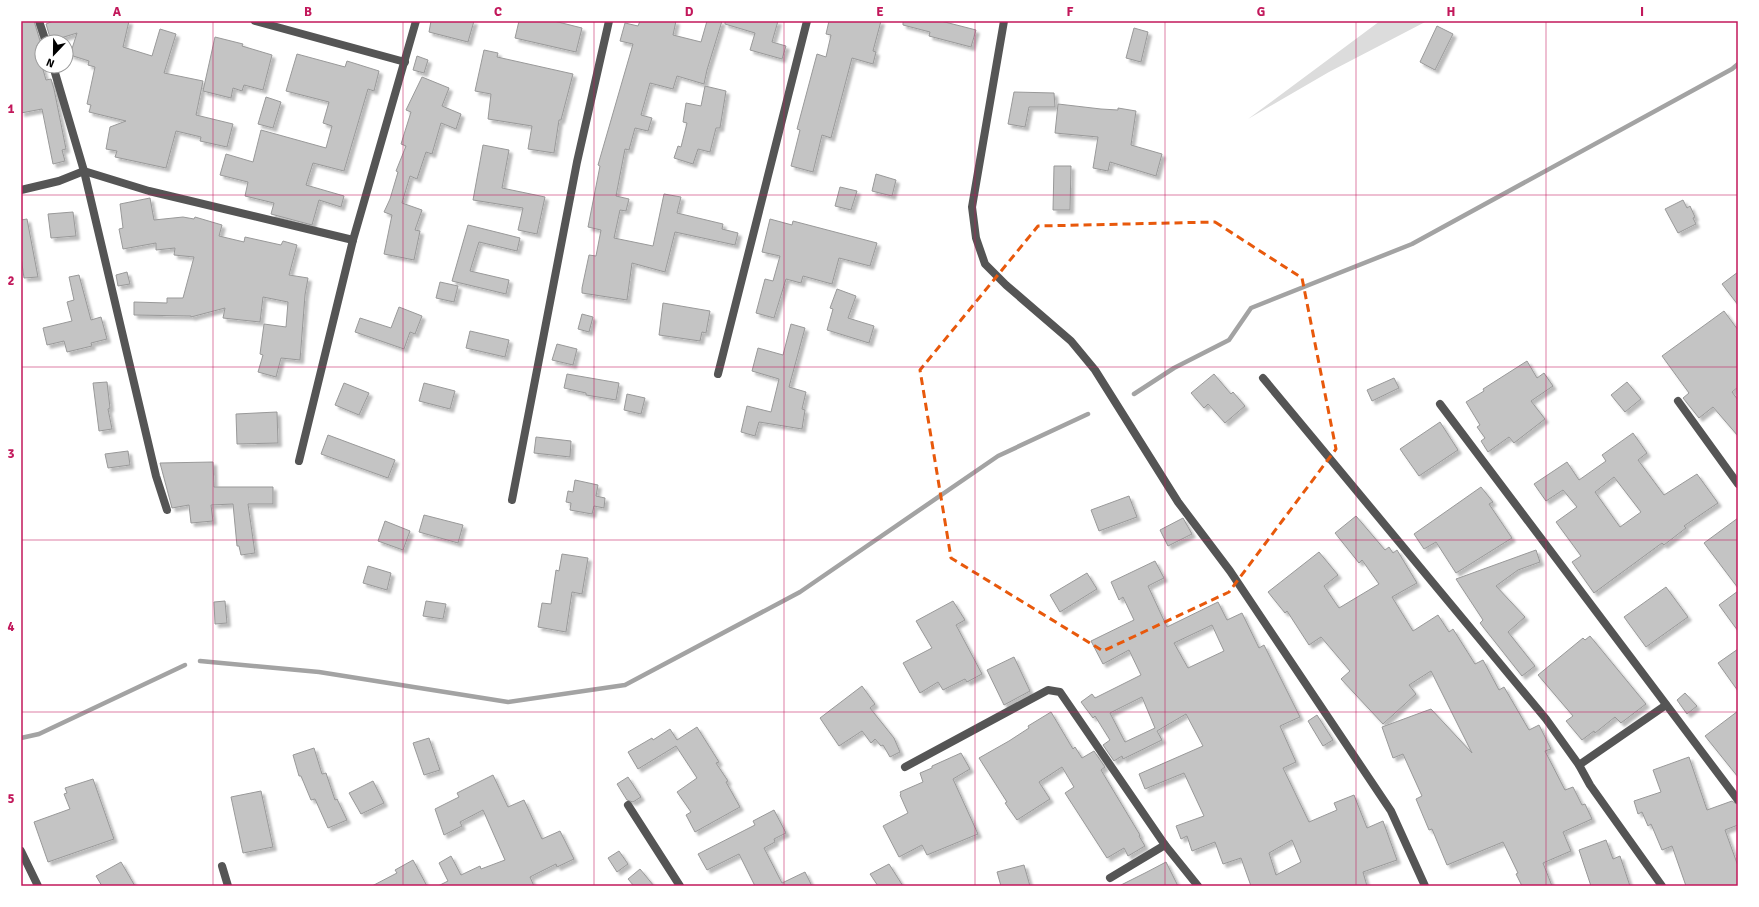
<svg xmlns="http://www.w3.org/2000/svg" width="1759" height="907" viewBox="0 0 1759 907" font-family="Signika,sans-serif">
  <defs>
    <filter id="shadow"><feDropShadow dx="3.5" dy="3.5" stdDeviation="1" flood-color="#0004"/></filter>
  </defs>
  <rect width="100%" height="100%" fill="#fff"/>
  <polygon fill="#dcdcdc" points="1380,21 1427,21 1329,72 1248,119"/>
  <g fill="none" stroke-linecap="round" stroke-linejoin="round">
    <g stroke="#a3a3a3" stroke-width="4.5">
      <polyline points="1134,394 1174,368 1229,340 1251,308 1412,244 1732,69 1738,64"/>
      <polyline points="200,661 319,672 508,702 625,685 800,592 998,456 1088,414"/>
      <polyline points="21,738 39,734 185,665"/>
    </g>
  </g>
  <g fill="#c4c4c4" stroke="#999" fill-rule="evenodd" filter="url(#shadow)">
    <polygon points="21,21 34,21 41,44 37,45 42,66 46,80 51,79 54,89 66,149 62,150 65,161 53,164 42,109 21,113"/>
    <polygon points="53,21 129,21 123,47 152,56 160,29 176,34 164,73 203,81 196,115 233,124 227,147 200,141 201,137 176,131 166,168 115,157 117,151 106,149 110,127 126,121 89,112 91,105 87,104 95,67 88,65 89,61 70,55 77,33 51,41 46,24"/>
    <polygon points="431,21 474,21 468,42 429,32"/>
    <polygon points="519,21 554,21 582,28 576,52 515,38"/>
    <polygon points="640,21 676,21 673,35 701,42 707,21 722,21 707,70 704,84 677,76 673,89 650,83 641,115 652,118 648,131 635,128 629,150 625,149 616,196 629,199 626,211 620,210 614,238 653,246 664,194 681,197 677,213 723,224 722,229 738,233 735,245 675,232 665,272 632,263 627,300 582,293 582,288 589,255 596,256 601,230 588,227 600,166 598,165 633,44 620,41 625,23 638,26"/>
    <polygon points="725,21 778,21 772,42 786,46 782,59 750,50 755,33 725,24"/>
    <polygon points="829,21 881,21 873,51 876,52 873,64 852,58 831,138 822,135 813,172 791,166 800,130 797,129 817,54 826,57 831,35 826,34"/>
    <polygon points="903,21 941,21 976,30 971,47 929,36 930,32 903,25"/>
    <polygon points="1437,26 1453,34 1435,70 1420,62"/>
    <polygon points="1134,28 1148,32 1141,62 1126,58"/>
    <polygon points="215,37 243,44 242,46 272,55 263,90 244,85 242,91 233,88 231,98 203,91"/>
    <polygon points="484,50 498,53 497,57 573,74 561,120 559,120 554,153 528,149 532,126 488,119 491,94 475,91"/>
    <polygon points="297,54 345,67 347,61 379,71 374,91 368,89 344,171 313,163 306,185 344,196 341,207 319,200 312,225 271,214 274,203 245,196 248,182 220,175 226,154 253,162 261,130 326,148 332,126 323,123 329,102 286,91"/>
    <polygon points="417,56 428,60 424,73 413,70"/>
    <polygon points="422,77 449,88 442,106 461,114 456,129 441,123 432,154 426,152 417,179 410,176 402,203 422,210 415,230 420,231 414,260 384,254 392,215 384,212 390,199 398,172 396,171 406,146 401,144 411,112 406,110"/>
    <polygon points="705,86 726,91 720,128 716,128 710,152 698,149 693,164 674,158 678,146 681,147 687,123 683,122 686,103 701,106"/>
    <polygon points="1014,92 1054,93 1055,107 1029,107 1025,127 1008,124"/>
    <polygon points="266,97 281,102 273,128 258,124"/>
    <polygon points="1058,104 1101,109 1118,110 1118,108 1136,111 1131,145 1162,154 1156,176 1110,162 1108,171 1093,168 1098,137 1055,133"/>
    <polygon points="483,145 509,150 502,188 545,197 537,234 518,230 523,208 473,200"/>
    <polygon points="1054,166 1071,166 1070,210 1053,210"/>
    <polygon points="876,174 896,180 892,196 872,191"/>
    <polygon points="840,187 857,191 851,210 835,206"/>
    <polygon points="150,198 154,220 183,217 194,219 195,217 222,225 219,236 244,242 245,237 281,245 283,241 297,245 289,275 308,278 305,295 300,360 281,358 276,377 258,372 263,355 260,354 264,324 286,327 288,302 263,297 260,322 223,318 225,308 191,317 191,316 134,315 134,302 167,303 167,298 183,298 194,257 174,255 175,248 156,250 156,243 123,249 119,229 123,228 120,204"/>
    <polygon points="1683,200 1687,208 1690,206 1695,217 1693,218 1696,224 1678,233 1665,209"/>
    <polygon points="73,212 76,236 51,238 48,214"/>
    <polygon points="27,219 38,277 24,278 21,257 21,220"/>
    <polygon points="770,219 792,225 793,221 877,243 870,266 839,258 832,284 803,276 801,283 786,279 774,318 756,313 765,279 773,281 780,256 762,252"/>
    <polygon points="468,225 520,238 517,251 479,242 470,271 509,280 506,294 452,281"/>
    <polygon points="127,272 130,284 118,286 116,275"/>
    <polygon points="1738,272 1738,305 1722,284"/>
    <polygon points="79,275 91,320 101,317 107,339 91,343 92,346 67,352 64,341 47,345 43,328 72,321 67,302 74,300 69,277"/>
    <polygon points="440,282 458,286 454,302 436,298"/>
    <polygon points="837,289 856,296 848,318 874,326 869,343 827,330 833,309 830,308"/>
    <polygon points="663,303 710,311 706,333 702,332 700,341 659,335"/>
    <polygon points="399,307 422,316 415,334 410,332 404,349 355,332 360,318 391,328"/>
    <polygon points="1724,311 1738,330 1738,387 1732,392 1738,400 1738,436 1713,407 1699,418 1683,398 1689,393 1662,356"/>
    <polygon points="582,314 593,317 589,332 578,329"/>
    <polygon points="791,324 805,328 789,387 806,392 802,409 805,410 802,429 759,422 755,436 741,432 747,406 771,412 779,379 752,371 758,348 783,355"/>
    <polygon points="470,331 509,340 505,357 466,348"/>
    <polygon points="557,344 577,349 573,365 552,360"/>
    <polygon points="1527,361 1537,378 1544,373 1553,386 1531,401 1545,419 1514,443 1509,437 1488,452 1481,441 1485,438 1477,427 1480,425 1466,402 1484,391 1483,389"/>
    <polygon points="567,374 619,383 616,400 586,395 586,393 564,388"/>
    <polygon points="1214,374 1231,394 1233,392 1245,406 1225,423 1208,404 1204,408 1191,393"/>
    <polygon points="1394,378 1399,388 1372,401 1367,390"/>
    <polygon points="107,382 110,408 108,409 112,429 99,431 93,383"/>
    <polygon points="1627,382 1641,399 1625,412 1611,395"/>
    <polygon points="344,383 369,393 359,415 335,405"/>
    <polygon points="424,383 455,391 450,409 419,401"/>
    <polygon points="627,394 645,398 641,414 624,410"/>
    <polygon points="277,412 278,443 237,444 236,414"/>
    <polygon points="1440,422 1458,450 1419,476 1400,449"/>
    <path d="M 1633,433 L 1647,453 L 1638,460 L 1664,495 L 1697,474 L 1718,503 L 1684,526 L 1686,528 L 1664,545 L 1662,543 L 1594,593 L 1572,562 L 1581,556 L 1556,522 L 1577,507 L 1563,490 L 1546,501 L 1534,484 L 1567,462 L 1579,480 L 1606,461 L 1602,455 ZM 1614,477 L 1641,512 L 1620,527 L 1595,492 Z"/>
    <polygon points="328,435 395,460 388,478 321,454"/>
    <polygon points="536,437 571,441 570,457 534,453"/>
    <polygon points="128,451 130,465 108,468 105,454"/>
    <polygon points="213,462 214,487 273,487 273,504 248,504 255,553 241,555 239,546 237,546 233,504 211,505 213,521 191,523 189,505 172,508 160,463"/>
    <polygon points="575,480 598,485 596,496 605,498 604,508 594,506 592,514 570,510 571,503 566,502 568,491 573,492"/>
    <polygon points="1481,487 1493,502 1489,504 1512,538 1456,573 1436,542 1424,549 1414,534"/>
    <polygon points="1129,496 1137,517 1099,531 1091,510"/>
    <polygon points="424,515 463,525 458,543 419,532"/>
    <polygon points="1356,516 1385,550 1389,547 1393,553 1397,550 1417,583 1392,597 1413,631 1438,615 1449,632 1453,629 1475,664 1483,660 1499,690 1504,687 1529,730 1539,725 1551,749 1545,751 1565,790 1573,787 1582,805 1585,804 1592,819 1563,832 1571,851 1543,863 1552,886 1522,886 1516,874 1518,873 1503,842 1447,865 1432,829 1429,830 1416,799 1422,796 1403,754 1393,758 1382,727 1431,709 1472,753 1431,671 1409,685 1416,694 1383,724 1341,679 1350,671 1321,637 1309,645 1287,611 1285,613 1268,592 1319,552 1338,575 1324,586 1339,608 1379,584 1362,560 1359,563 1335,533"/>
    <polygon points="1183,518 1192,534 1168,546 1160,530"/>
    <polygon points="1738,518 1738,588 1704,543"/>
    <polygon points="385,521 410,531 403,550 378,541"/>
    <polygon points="1536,550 1540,562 1518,570 1496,586 1525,617 1508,632 1535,666 1522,676 1480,623 1483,620 1456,579"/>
    <polygon points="562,554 588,558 582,594 572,592 566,632 538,627 542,603 551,604 556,570 559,571"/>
    <path d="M 1155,561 L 1164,578 L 1148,586 L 1167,627 L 1218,602 L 1227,620 L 1242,613 L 1259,648 L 1264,645 L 1300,717 L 1280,726 L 1296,762 L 1283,768 L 1309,822 L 1337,810 L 1334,803 L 1354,795 L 1367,828 L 1383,821 L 1397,860 L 1363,872 L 1367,886 L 1251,886 L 1241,858 L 1223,864 L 1215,842 L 1192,851 L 1187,836 L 1181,839 L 1176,826 L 1204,816 L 1184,773 L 1145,789 L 1139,774 L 1203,746 L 1186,714 L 1157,731 L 1162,740 L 1123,759 L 1122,756 L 1114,761 L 1103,745 L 1110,740 L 1095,716 L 1093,718 L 1081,702 L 1092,694 L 1095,698 L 1141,675 L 1129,650 L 1103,664 L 1091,641 L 1134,620 L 1123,597 L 1119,600 L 1111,582 ZM 1212,625 L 1224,651 L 1188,668 L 1174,643 ZM 1142,697 L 1155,728 L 1125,742 L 1110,713 ZM 1292,840 L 1301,862 L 1276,875 L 1269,853 Z"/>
    <polygon points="368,566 391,573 387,590 363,583"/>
    <polygon points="1087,573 1097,589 1060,612 1050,595"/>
    <polygon points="1666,587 1688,617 1646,647 1624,617"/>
    <polygon points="1738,591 1738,631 1719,605"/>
    <polygon points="225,601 227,623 215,624 214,602"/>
    <polygon points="426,601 446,604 443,619 423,616"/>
    <polygon points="953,601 965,620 956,625 982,674 967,682 965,679 943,690 938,682 920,693 903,663 932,648 916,621"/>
    <polygon points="1590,636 1646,704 1621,723 1615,717 1595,733 1594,731 1582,740 1566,721 1573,716 1538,675 1583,638 1585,640"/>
    <polygon points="1738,649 1738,691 1718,663"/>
    <polygon points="1014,657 1030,691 1004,705 987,670"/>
    <polygon points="862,686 875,704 870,708 894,738 900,752 890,757 883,745 881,746 875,739 871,743 862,731 839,746 820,718"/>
    <polygon points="1685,693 1697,706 1687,714 1677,700"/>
    <polygon points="1738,711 1738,777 1705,736"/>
    <polygon points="1051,712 1073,749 1075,747 1082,758 1094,751 1105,767 1101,770 1140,835 1139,836 1145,846 1128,856 1124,848 1107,858 1065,793 1074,787 1062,767 1039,782 1050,799 1017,820 1005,803 1007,802 979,758 1009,741 1029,728 1028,726"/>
    <polygon points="1317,715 1333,740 1323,746 1308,721"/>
    <polygon points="697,727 719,762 716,763 728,781 726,782 740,807 695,832 686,815 691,812 677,792 697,778 676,746 638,769 628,752 652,738 653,740 670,729 677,740"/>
    <polygon points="429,738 440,770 424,775 413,743"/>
    <polygon points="314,748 322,774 326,773 335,800 337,799 347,820 328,828 315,799 311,800 301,776 299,776 293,755"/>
    <polygon points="961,753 970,769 953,779 978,834 927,855 922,845 899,857 883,826 908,813 900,795 901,794 900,792 923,782 920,773 932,768 932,766"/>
    <polygon points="1689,757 1707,810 1732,801 1738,805 1738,825 1725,830 1738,866 1738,886 1686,886 1672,846 1662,850 1651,824 1648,826 1642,812 1638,814 1634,801 1661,792 1653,770"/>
    <polygon points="493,775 508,807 524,800 542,839 560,831 574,859 557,867 556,864 530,877 534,886 438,886 448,881 439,863 451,856 461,875 480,866 481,869 505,860 483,810 460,822 462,826 444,835 435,809 459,797 457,793"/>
    <polygon points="628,777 641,797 633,802 627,800 617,784"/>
    <polygon points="93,779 114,839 48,862 34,822 70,809 64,794 67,793 65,788"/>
    <polygon points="373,781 384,803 361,814 349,793"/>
    <polygon points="261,791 273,847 243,853 231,797"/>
    <polygon points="774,810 786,833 774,839 775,842 764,848 782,883 805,872 812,886 755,886 739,854 707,870 698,854 755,825 753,821"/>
    <polygon points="1606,840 1613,859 1620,856 1630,886 1591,886 1579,850"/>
    <polygon points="619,851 628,864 617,872 608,858"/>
    <polygon points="413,860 427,886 372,886 397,873 395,870"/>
    <polygon points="121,862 135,886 102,886 96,876"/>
    <polygon points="1166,862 1178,886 1119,886 1145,873"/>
    <polygon points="889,864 903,886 878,886 870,874"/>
    <polygon points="1024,865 1030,886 1001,886 997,872"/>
    <polygon points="640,869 654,886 634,886 628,879"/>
  </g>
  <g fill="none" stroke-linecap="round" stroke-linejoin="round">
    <g stroke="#555" stroke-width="8">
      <polyline points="39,21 46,42"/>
      <polyline points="255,21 405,62"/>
      <polyline points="1004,21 972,207 976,238 985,264 1006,285 1071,341 1095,370 1178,502 1230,571 1391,811 1425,886"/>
      <polyline points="53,66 84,171 156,476 167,510"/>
      <polyline points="21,190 59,181 84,171 149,191 353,240"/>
      <polyline points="718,374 807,21"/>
      <polyline points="1263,378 1546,719 1579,765 1590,785 1662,886"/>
      <polyline points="1678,401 1738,484"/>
      <polyline points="1440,404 1738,800"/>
      <polyline points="299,461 353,240 416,21"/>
      <polyline points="512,500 577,162 609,21"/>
      <polyline points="1579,765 1666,705"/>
      <polyline points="905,767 1048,690 1060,692 1165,845 1198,886"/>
      <polyline points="628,805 680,886"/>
      <polyline points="21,851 38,886"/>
      <polyline points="222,866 228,886"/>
      <polyline points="1110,878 1165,845"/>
    </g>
  </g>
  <path fill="none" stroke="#e8590c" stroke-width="3" stroke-dasharray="8 5" stroke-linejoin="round" d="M 1215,222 L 1302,278 L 1336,449 L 1229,592 L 1103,651 L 951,558 L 920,370 L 1038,226 Z"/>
  <path fill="none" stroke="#c2185b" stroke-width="1" stroke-opacity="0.55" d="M 213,21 L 213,886M 403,21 L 403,886M 594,21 L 594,886M 784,21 L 784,886M 975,21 L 975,886M 1165,21 L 1165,886M 1356,21 L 1356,886M 1546,21 L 1546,886M 21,195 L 1738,195M 21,367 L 1738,367M 21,540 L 1738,540M 21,712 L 1738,712"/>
  <rect width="1759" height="907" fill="none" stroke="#ffffff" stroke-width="44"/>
  <g transform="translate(54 54) rotate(202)"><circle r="19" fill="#ffffff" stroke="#999999"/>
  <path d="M0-3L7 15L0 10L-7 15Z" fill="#000000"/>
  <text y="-6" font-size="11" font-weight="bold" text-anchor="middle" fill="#000000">N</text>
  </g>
  <rect x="22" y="22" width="1715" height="863" fill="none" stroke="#c2185b" stroke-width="1.5"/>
  <g font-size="13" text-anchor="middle" font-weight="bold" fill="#c2185b">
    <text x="117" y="16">A</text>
    <text x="308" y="16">B</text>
    <text x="498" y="16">C</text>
    <text x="689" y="16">D</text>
    <text x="880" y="16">E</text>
    <text x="1070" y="16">F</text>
    <text x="1261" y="16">G</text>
    <text x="1451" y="16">H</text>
    <text x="1642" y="16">I</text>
    <text x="11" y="113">1</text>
    <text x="11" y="285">2</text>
    <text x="11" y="458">3</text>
    <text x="11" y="631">4</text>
    <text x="11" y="803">5</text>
  </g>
</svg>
